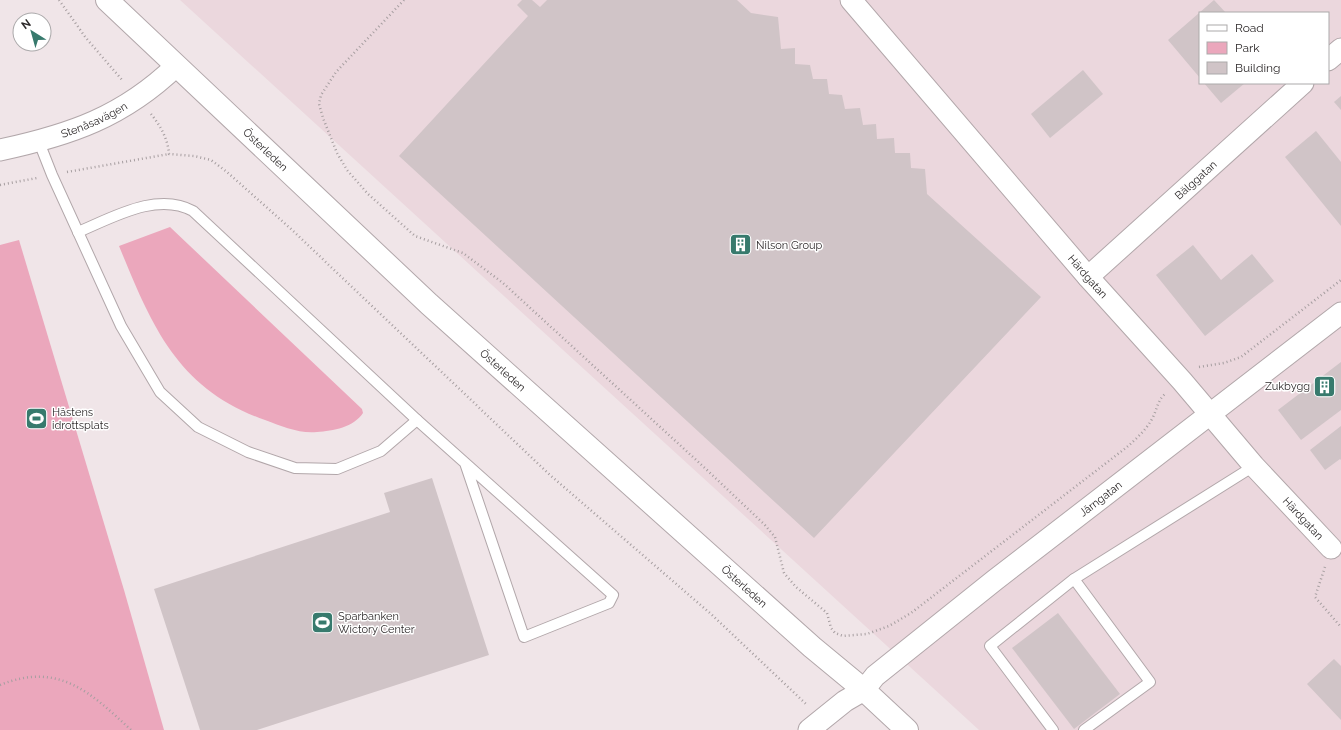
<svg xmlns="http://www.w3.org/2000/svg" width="1341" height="730" viewBox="0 0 1341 730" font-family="Raleway,sans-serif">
  <rect width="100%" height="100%" fill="#f0e5e8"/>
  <path fill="#ebd7dd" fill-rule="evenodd" d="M 180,0 L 1341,0 L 1341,730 L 979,730 ZM 1200,13 L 1328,13 L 1328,83 L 1200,83 Z"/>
  <g fill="#eba7bc">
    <path d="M 170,227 L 362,409 L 363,413 C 354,427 333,431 317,432 C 300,434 281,426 265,420 C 177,389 152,326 119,246 Z"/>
    <polygon points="19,240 124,590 164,730 0,730 0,245"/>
  </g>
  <g fill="#d0c4c7">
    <polygon points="522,0 532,0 540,7 547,0 737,0 751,13 778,17 781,49 795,48 795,64 810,65 813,79 827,79 829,94 842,95 845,109 860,108 863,125 876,124 877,139 894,138 895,153 910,153 911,168 925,169 927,194 1041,297 814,538 399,156 528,16 517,5"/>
    <polygon points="1214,0 1226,13 1200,13 1200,78 1168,40"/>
    <polygon points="1083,70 1103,94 1050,138 1031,114"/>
    <polygon points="1204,83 1245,83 1221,103"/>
    <polygon points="1341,96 1341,110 1334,102"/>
    <polygon points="1316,131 1341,162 1341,226 1285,157"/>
    <polygon points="1193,245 1221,280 1252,254 1274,281 1205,336 1156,275"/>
    <polygon points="1341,362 1341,410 1301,440 1278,410"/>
    <polygon points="1341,426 1341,460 1340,459 1325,470 1310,450"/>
    <polygon points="432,478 489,655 257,730 200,730 154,589 390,512 384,493"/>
    <polygon points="1058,613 1120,694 1074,729 1012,648"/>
    <polygon points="1334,659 1341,666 1341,720 1307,684"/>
  </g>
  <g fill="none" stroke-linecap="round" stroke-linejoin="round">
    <defs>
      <g id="service">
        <polyline points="39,142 52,175 121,326 160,392 198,427 248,452 295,468 337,469 381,451 417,420"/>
        <path d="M 78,232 C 112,218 157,191 193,211 L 417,420 L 613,595 L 609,603 L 524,637 L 465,463"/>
        <polyline points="1074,579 1150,682 1084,730"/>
        <polyline points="1053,730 990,646 1074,579 1254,466"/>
      </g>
      <g id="minor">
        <path id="s1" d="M 851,0 L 1088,277 L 1182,381 L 1254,466 L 1331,548"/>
        <polyline points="1328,60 1341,49"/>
        <path id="s2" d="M 0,150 C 70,135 123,117 176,66"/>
        <path id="s3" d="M 1088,277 L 1303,83"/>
        <path id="s4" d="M 809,730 L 845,701 L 864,690 L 875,676 L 995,580 L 1341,313"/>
      </g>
      <g id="secondary">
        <path id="s5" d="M 107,0 L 429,304 L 812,647 L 864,690 L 907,730"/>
      </g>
    </defs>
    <use href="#service" stroke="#b2a7aa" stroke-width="12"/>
    <use href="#minor" stroke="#b2a7aa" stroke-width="23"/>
    <use href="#secondary" stroke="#b2a7aa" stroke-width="24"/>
    <g stroke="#a69ea0" stroke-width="2.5" stroke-dasharray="1 3" stroke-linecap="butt">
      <polyline points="59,0 86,38 123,81"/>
      <path d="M 404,0 L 336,72 L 321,95 L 319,104 L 323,118 L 337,153 L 347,170 L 368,194 L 415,236 L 463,253 L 503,283 L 706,469 L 764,524 L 775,537 L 784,573 L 796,587 L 827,613 L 831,628 L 835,633 L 843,636 L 867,634 L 889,626 L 911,613 L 1127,447 C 1136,439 1146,430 1152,419 C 1157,410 1157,401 1165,394"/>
      <path d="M 151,114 C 160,125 168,139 169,154 L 194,156 L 211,160 L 227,172 L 291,229 L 550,475 L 711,614 L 807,705"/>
      <polyline points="67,172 169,154"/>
      <polyline points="0,185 37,178"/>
      <polyline points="1199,367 1224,363 1241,357 1341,280"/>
      <polyline points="1325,567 1315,597 1341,627"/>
      <path d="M 0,685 C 59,661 91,693 131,730"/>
    </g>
    <use href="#service" stroke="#fff" stroke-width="10"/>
    <use href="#minor" stroke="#fff" stroke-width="21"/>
    <use href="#secondary" stroke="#fff" stroke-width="22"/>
  </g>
  <defs>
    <symbol id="building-square" viewBox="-11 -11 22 22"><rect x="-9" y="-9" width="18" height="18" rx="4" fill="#377a6d" stroke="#fff"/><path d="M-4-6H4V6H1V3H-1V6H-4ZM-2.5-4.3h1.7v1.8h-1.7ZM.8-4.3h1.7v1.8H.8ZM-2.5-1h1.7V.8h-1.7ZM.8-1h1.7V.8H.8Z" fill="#fff"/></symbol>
    <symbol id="stadium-square" viewBox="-11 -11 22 22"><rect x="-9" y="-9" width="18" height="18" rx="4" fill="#377a6d" stroke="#fff"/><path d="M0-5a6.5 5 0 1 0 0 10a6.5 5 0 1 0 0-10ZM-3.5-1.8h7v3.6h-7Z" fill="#fff"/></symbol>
  </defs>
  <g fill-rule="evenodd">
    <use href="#building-square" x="728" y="232" width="25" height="25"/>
    <use href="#building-square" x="1312" y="374" width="25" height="25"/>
    <use href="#stadium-square" x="24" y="406" width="25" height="25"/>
    <use href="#stadium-square" x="310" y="610" width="25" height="25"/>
  </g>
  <g text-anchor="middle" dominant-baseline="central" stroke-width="3" stroke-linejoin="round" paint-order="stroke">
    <g font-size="11" fill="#2d292a" stroke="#fff">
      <text stroke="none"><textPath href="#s2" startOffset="99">Stenåsavägen</textPath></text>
      <text stroke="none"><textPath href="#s5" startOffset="218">Österleden</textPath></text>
      <text stroke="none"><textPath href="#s3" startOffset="145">Bälggatan</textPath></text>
      <text stroke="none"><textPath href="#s1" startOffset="364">Härdgatan</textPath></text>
      <text stroke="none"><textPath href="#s5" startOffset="542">Österleden</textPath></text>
      <text stroke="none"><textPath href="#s4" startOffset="373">Järngatan</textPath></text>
      <text stroke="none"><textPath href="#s1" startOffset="688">Härdgatan</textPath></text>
      <text stroke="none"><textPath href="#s5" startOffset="866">Österleden</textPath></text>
    </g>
    <g font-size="11" fill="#2d292a" stroke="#fff" text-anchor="start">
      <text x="756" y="245">Nilson Group</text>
      <text x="1310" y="386" text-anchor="end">Zukbygg</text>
      <text x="52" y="412">Hästens<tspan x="52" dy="13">idrottsplats</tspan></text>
      <text x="338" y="616">Sparbanken<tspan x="338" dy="13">Wictory Center</tspan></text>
    </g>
  </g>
  <rect x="1199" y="12" width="130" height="72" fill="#ffffff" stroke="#aba9aa"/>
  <rect x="1207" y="25" width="20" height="6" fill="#ffffff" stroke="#aba9aa"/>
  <text x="1235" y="32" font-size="12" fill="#2d292a">Road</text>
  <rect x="1207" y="42" width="20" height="12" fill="#eba7bc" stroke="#aba9aa"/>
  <text x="1235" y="52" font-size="12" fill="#2d292a">Park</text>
  <rect x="1207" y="62" width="20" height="12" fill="#d0c4c7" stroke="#aba9aa"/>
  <text x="1235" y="72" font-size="12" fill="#2d292a">Building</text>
  <g transform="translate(32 32) rotate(323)"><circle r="19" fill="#ffffff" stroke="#aba9aa"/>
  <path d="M0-3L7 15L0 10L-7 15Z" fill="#377a6d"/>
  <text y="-6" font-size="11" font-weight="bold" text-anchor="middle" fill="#2d292a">N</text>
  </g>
</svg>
